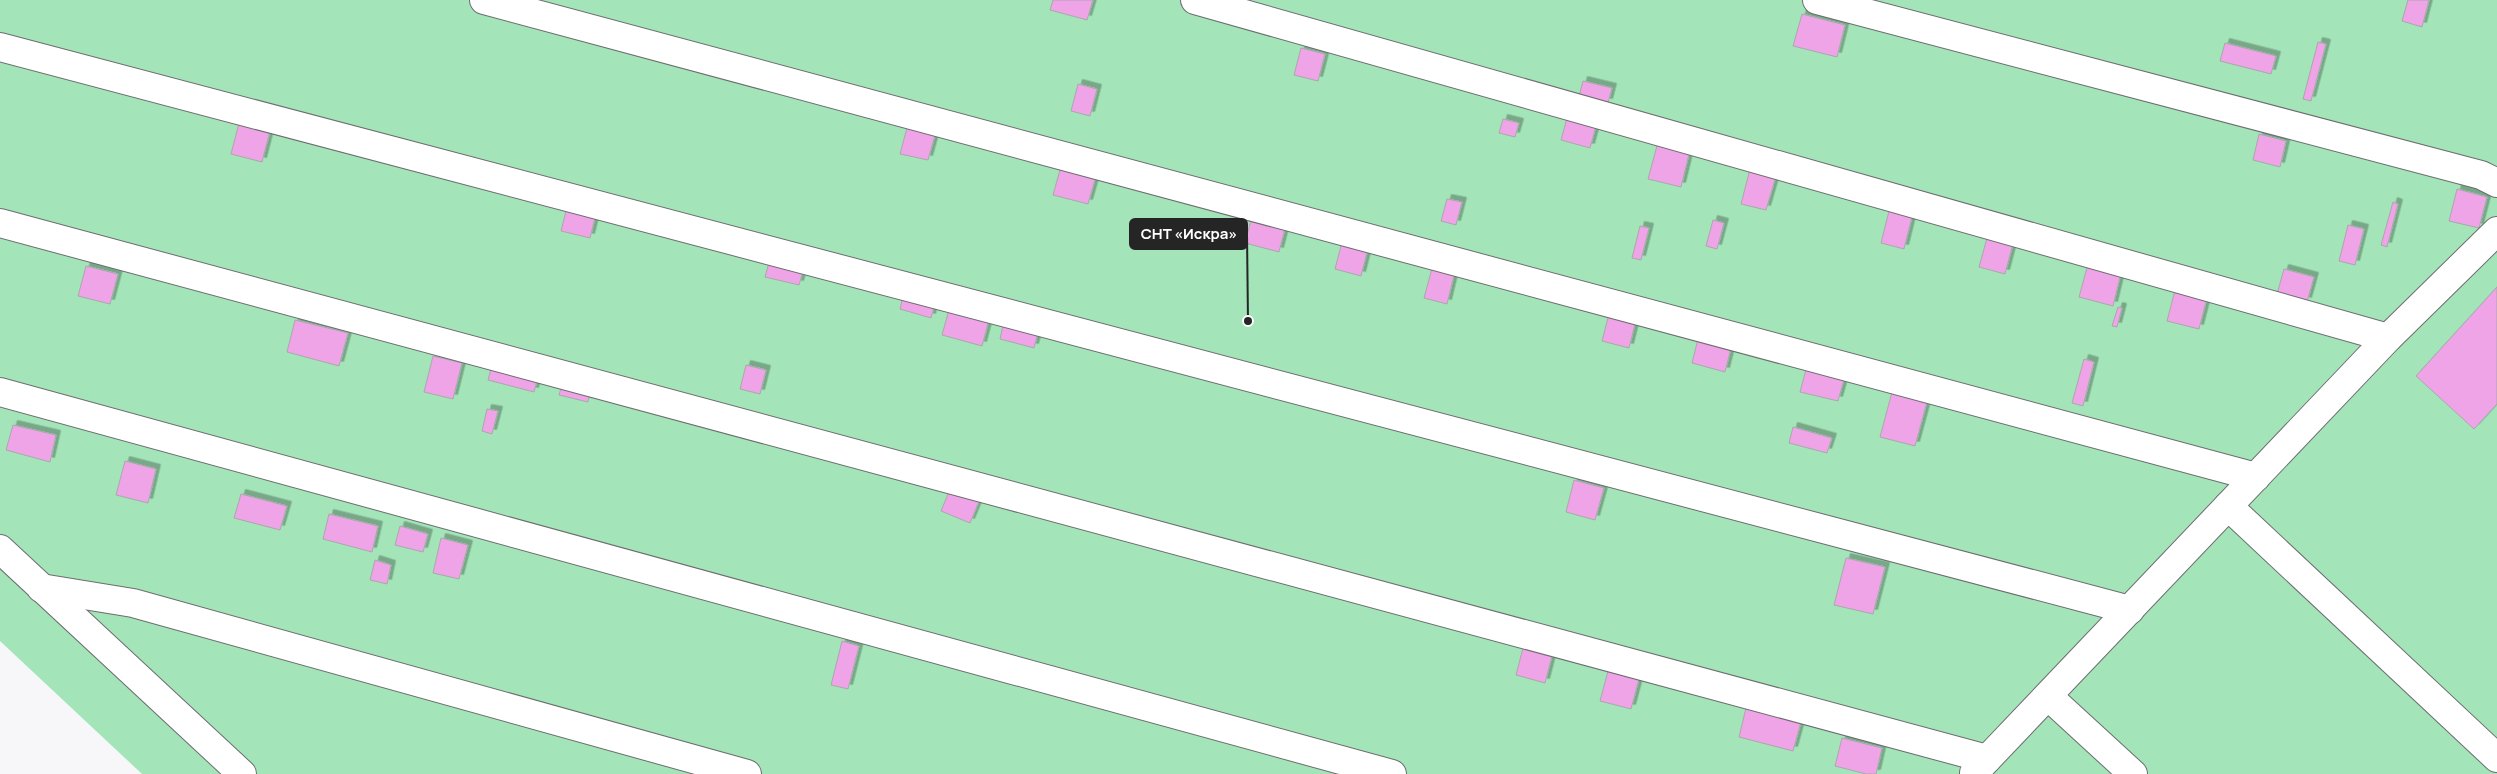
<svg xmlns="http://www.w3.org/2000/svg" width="2497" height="774" viewBox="0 0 2497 774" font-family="Manrope,sans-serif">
  <defs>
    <filter id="shadow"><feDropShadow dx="4.5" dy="-4.5" stdDeviation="0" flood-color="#0004"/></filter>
  </defs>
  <rect width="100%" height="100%" fill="#f7f7fa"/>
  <polygon fill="#a3e5b9" points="0,0 2497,0 2497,774 142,774 0,641"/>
  <g fill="#eea4e7" stroke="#aaa7aa" filter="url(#shadow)">
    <polygon points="1053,0 1093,0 1087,20 1050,10"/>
    <polygon points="2408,0 2429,0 2422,27 2402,21"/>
    <polygon points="1802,14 1845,25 1837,57 1793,46"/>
    <polygon points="2318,42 2326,44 2311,101 2303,99"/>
    <polygon points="2225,43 2276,56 2271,74 2220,61"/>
    <polygon points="1301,48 1325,54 1318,81 1294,75"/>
    <polygon points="1583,81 1612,88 1608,103 1579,96"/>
    <polygon points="1078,84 1097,89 1090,116 1071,111"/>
    <polygon points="1567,118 1596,126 1590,148 1561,140"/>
    <polygon points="1503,119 1519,123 1515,137 1499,133"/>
    <polygon points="909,120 937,128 928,160 900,154"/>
    <polygon points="239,123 270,131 262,162 231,154"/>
    <polygon points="2259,134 2286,141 2280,167 2253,160"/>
    <polygon points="1658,142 1690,150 1681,187 1648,179"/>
    <polygon points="1063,159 1098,169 1088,204 1053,195"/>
    <polygon points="1750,169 1776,176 1766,210 1741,204"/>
    <polygon points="2457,189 2487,197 2479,228 2449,221"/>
    <polygon points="1447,199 1462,202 1456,225 1441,221"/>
    <polygon points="2393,202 2398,204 2387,247 2381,245"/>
    <polygon points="567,207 596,214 590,238 561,231"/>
    <polygon points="1889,211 1912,217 1904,249 1881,243"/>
    <polygon points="1253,212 1287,221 1279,252 1245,243"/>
    <polygon points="1713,220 1724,223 1717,249 1706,246"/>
    <polygon points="2348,225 2364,229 2355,265 2339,261"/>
    <polygon points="1640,226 1649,228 1641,260 1632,258"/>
    <polygon points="1343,238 1369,245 1361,276 1335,269"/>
    <polygon points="1987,238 2013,244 2005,274 1979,267"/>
    <polygon points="773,248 807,257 799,285 765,277"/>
    <polygon points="1434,261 1456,267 1447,304 1424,298"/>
    <polygon points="2088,264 2121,273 2113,306 2079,297"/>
    <polygon points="86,266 118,274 110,304 78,296"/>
    <polygon points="2284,269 2314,277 2307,302 2277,294"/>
    <polygon points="905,287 937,295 931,318 900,309"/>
    <polygon points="2497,287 2497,404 2474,429 2416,376"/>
    <polygon points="2175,290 2207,298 2199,329 2167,321"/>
    <polygon points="950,306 990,316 982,346 942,335"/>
    <polygon points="2118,307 2122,308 2117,327 2112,326"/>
    <polygon points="1609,314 1636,320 1629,348 1602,341"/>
    <polygon points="1005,316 1040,325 1034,348 1000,339"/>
    <polygon points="295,320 348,333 339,366 287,352"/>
    <polygon points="1698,339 1731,348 1725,372 1692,363"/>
    <polygon points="433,356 462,363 453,399 424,392"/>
    <polygon points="2084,359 2094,362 2083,406 2072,403"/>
    <polygon points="492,365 538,377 534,392 488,380"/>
    <polygon points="746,365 766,370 760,394 740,389"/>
    <polygon points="1807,366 1845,376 1838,401 1800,392"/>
    <polygon points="563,381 591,388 588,402 559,395"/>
    <polygon points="1892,392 1927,402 1915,446 1880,437"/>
    <polygon points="487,409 498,411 492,434 482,431"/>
    <polygon points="13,425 56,435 50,462 6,450"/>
    <polygon points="1793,427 1832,438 1827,453 1789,443"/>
    <polygon points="125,461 156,469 148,503 116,495"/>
    <polygon points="1574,480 1604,488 1595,520 1566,512"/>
    <polygon points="951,487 980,499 970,523 941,511"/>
    <polygon points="241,494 287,506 280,530 234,518"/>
    <polygon points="329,514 378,526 372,552 323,539"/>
    <polygon points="400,526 428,534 423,552 395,545"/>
    <polygon points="441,538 468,545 459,579 433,573"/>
    <polygon points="1846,558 1885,567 1873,614 1834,605"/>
    <polygon points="375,560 391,565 387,584 370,580"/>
    <polygon points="842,641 859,646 848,689 831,685"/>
    <polygon points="1523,648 1552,656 1545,683 1516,675"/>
    <polygon points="1608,671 1639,679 1631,709 1600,701"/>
    <polygon points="1746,708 1801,722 1793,751 1739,737"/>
    <polygon points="1842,738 1882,748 1876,774 1866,774 1835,766"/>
  </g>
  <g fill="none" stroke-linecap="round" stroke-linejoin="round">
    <defs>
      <g id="minor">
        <polyline points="484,0 2256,477"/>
        <polyline points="1195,0 2388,338"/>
        <polyline points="1817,0 2481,175 2497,183"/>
        <polyline points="0,47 2130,610"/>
        <polyline points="0,223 1987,759"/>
        <polyline points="0,392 1392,774"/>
        <polyline points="2228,506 2497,758"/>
        <polyline points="0,549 242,774"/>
        <polyline points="41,588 133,603 747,774"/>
        <polyline points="2048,696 2133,774"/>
        <polyline points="1974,773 2388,338 2497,231"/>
      </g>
    </defs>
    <use href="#minor" stroke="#6d6d70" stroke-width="30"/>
    <use href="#minor" stroke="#fff" stroke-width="28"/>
  </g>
  <path fill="none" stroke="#252526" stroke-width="2" d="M1248 321L1247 234"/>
  <circle fill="#252526" stroke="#fff" stroke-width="2" cx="1248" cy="321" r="5"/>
  <rect fill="#252526" stroke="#252526" stroke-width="2" x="1130" y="219" width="117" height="30" rx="5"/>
  <g font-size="15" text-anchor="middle" font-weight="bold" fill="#fff">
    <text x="1189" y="239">СНТ «Искра»</text>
  </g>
</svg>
